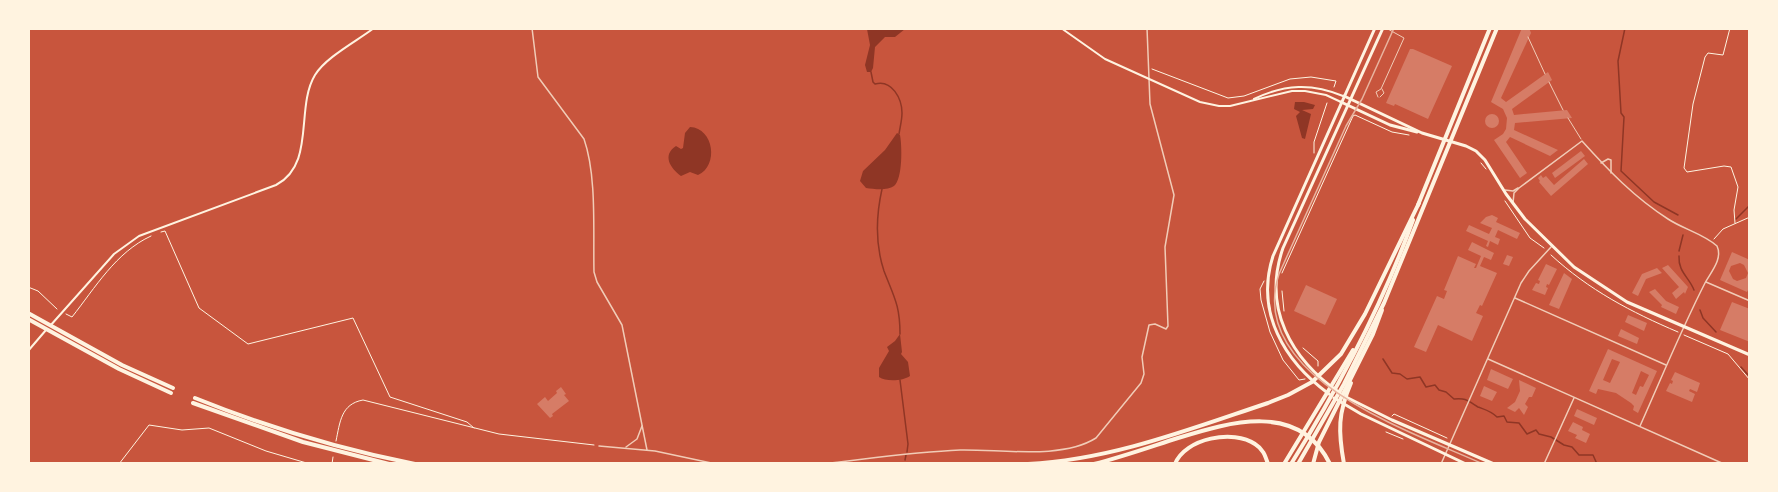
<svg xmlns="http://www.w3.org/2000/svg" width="1778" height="492" viewBox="0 0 1778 492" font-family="Montserrat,sans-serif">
  <rect width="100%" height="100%" fill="#c8553d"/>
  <g fill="#8f3625">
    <polygon points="867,29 905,29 895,37 885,37 875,47 873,68 871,72 867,72 865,65 870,45"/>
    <polygon points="1295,102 1304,102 1315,105 1313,109 1302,110 1311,114 1305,139 1302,138 1296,116 1300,112 1294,109"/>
    <path d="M 690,127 C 714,128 719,166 698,175 L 690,172 L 681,176 C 670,168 662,155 676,146 L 681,149 L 683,148 L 685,133 Z"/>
    <path d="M 897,133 L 900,135 C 902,145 903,179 894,186 C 887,191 874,189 866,188 L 860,181 L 863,171 L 885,150 Z"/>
    <path d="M 900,334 L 902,352 L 901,354 L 908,362 L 910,376 C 903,381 886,382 879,377 L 879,368 L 889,351 L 887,347 L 895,341 Z"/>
  </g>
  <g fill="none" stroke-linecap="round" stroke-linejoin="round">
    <g stroke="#8f3625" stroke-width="1.5">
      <polyline points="1625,28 1618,61 1621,113 1624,117 1621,171 1654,202 1678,215"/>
      <path d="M 871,72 L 873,82 L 875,84 C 892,79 902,99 902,113 C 902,120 900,127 899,134"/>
      <path d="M 882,189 C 876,216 875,244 884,271 C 894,297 900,305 900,334"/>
      <polyline points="1736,219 1750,205"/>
      <polyline points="1679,251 1683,235"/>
      <path d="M 1679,256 C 1678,272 1689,277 1694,290"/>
      <polyline points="1700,310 1703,318 1716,332"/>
      <path d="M 1383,359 L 1392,373 L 1400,374 L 1407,379 L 1420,377 L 1426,387 L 1435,385 L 1439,390 L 1446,392 L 1454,399 C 1469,398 1467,401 1478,407 C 1486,410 1491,411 1497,417 L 1504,416 L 1507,422 L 1519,423 L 1527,434 L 1536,430 L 1539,434 L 1551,437 L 1564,445 L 1572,447 L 1579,455 L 1593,455 L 1597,464"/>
      <polyline points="1741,367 1750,377"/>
      <polyline points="900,380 908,444 907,452"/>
      <polyline points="905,460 906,455"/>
      <polyline points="1599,463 1607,464"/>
    </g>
  </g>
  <g fill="#d67c66" fill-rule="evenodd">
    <polygon points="1522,28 1529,28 1531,33 1501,98 1506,102 1548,72 1552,80 1512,109 1514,115 1567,110 1572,118 1515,123 1514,130 1558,150 1550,156 1510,137 1506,142 1527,173 1520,178 1494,140 1503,134 1506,129 1507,118 1503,109 1491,102"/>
    <polygon points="1410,49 1413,49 1452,66 1428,119 1395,104 1394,106 1386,103"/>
    <circle cx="1492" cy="121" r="7"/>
    <polygon points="1581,151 1585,156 1555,178 1552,173"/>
    <polygon points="1584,159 1588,164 1551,196 1539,182 1540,181 1538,178 1541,175 1543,178 1546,176 1554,185"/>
    <polygon points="1492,215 1498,218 1496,222 1520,233 1517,239 1498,230 1495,237 1500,239 1498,245 1490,241 1488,247 1486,246 1488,241 1466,231 1469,225 1489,234 1492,228 1480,223 1486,217"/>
    <polygon points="1472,242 1494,253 1491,260 1484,257 1480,266 1497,273 1482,306 1480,305 1476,313 1483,316 1472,341 1438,325 1426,352 1414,347 1437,296 1444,299 1447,291 1444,290 1458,256 1476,264 1474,268 1476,268 1481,256 1468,250"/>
    <path d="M 1732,252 L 1750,260 L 1750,286 L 1747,292 L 1720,280 ZM 1740,263 L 1744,265 L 1748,273 L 1746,278 L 1737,281 L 1733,279 L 1729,271 L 1731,266 Z"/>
    <polygon points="1507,255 1513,257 1509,266 1503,264"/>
    <polygon points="1546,264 1557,269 1549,285 1547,284 1546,287 1548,288 1545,295 1532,290 1536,283 1539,284 1540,281 1538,280"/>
    <polygon points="1668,265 1688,287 1685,294 1684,292 1676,299 1672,293 1679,287 1662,268"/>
    <polygon points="1657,268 1662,273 1646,279 1638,296 1632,293 1642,274"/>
    <polygon points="1564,273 1572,279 1559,309 1549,305"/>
    <polygon points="1306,285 1337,299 1325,325 1294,311"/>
    <polygon points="1655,289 1666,301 1679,307 1676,314 1661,307 1662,305 1649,292"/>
    <polygon points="1732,302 1750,309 1750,342 1720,330"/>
    <polygon points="1628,315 1647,323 1644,331 1625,322"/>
    <polygon points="1621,329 1639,338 1637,344 1618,336"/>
    <path d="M 1608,349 L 1657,371 L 1638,413 L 1633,410 L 1634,406 L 1631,403 L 1616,393 L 1598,389 L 1596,394 L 1589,391 ZM 1612,359 L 1620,362 L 1610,383 L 1603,380 ZM 1641,371 L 1649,375 L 1643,387 L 1640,386 L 1636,395 L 1632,393 Z"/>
    <polygon points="1491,369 1513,379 1508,389 1487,380"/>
    <polygon points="1675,372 1700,383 1697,392 1690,389 1689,391 1695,394 1692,402 1666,391 1670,383 1672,384 1673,381 1671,380"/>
    <polygon points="1519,380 1536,388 1532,397 1529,397 1525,404 1528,407 1524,415 1519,408 1515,412 1507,408 1515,402 1520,391"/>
    <polygon points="1484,386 1497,392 1492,401 1480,396"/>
    <polygon points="561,387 566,394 564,395 569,401 552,414 553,416 550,418 537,404 545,397 548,401 557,393 556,391"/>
    <polygon points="1577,409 1597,418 1594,425 1574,416"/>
    <polygon points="1573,422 1583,427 1582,430 1590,434 1586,443 1575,438 1577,435 1568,431"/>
  </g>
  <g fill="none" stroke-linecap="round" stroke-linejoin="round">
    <g stroke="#fff3e0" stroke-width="1">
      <polyline points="1730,28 1723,55 1708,53 1705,57 1693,104 1684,168 1687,172 1724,166 1731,167 1738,187 1734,210 1735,223"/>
      <polyline points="1152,69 1228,98 1244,96 1290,79 1311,77 1336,81 1334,87"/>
      <polyline points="1314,153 1314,142 1327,103"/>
      <polyline points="1481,163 1486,169"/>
      <polyline points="1505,201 1530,238 1544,248"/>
      <polyline points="161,232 165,231 199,308 248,344 353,318 390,397 467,422 474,428"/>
      <polyline points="1714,239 1723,229 1750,217"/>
      <path d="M 1551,255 C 1589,290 1631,312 1678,332"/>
      <polyline points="1282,273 1353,116 1355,115 1392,132 1409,135"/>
      <polyline points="1264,281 1260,289 1261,300 1270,332 1283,360 1299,380 1305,379"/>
      <polyline points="28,287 38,291 57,309"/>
      <polyline points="1282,291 1284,311"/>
      <path d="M 66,314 L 72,317 C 95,288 116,252 151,236"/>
      <polyline points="1684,335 1728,354 1750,380"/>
      <polyline points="1303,348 1318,361 1318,366"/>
      <polyline points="1392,416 1394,414 1447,438"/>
      <polyline points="1386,432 1403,439"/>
      <path d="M 336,441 C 340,422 341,404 363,400 L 499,434 L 594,445"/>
      <polyline points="119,464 149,425 182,430 209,428 266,451 310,464"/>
      <polyline points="332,464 333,457"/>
    </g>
    <g stroke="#f1ccb7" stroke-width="1">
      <polyline points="1528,37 1545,74"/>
      <polyline points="1549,82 1563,110"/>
      <polyline points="1378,97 1376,92 1381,89 1404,38 1386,28"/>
      <polyline points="1380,97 1384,93 1382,89"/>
      <polyline points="1568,118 1581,139"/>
    </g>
    <g stroke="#f1ccb7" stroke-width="1.5">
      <path d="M 532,28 L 538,77 L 584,139 C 597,176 593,232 594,272 L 597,282 L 622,325 L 647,450"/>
      <polyline points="1601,163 1608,159 1611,160 1611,173"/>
      <polyline points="1505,190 1513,191 1518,188"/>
      <path d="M 1513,203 L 1514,193 L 1519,188 L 1582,141 C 1609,171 1634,197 1668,219 C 1683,229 1704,234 1717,246 C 1723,259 1711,272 1705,283 C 1681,330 1661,379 1640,426"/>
      <polyline points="1706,282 1750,301"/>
      <polyline points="1515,298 1666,365"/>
      <polyline points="1488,359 1724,464"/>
      <polyline points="599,446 655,451 716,464"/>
      <polyline points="626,447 637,439 642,426"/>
      <path d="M 821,464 C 867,459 913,452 960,450 C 1000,449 1061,460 1096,438 L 1141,383 L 1144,374 L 1142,357 L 1149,325 L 1155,324 L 1166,329 L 1168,326 L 1165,247 L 1174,195 L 1150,104 L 1147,28"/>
      <polyline points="1441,464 1521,283 1529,271 1551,247"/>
      <polyline points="1544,464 1574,398"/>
    </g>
    <g stroke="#fff3e0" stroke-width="2">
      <polyline points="1061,28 1105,59 1200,102 1219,106 1230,106 1292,91 1305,91 1326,95 1341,102"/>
      <path d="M 1254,99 C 1285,84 1312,83 1343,96"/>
      <path d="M 50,326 L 114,254 L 139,236 L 276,185 C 316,164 295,108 315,75 C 326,57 357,41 374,28"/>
      <polyline points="28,351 46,330"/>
    </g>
    <g stroke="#fff3e0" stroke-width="3">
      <polyline points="1344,96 1422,133 1466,146 1476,151 1485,160 1506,194 1525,219 1574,267 1627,302 1750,355"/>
      <polyline points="1341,102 1390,125 1417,132"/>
      <path d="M 1340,393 C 1291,359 1262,308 1283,248 L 1383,28"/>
      <path d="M 1329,394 C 1284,361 1255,312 1273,256 L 1375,28"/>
      <polyline points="1346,397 1392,420 1494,464"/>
      <polyline points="1334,398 1361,414 1466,464"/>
    </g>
    <g stroke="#fff3e0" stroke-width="4">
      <polyline points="1418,205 1490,28"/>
      <polyline points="28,313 122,365 173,388"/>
      <polyline points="28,319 119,369 171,393"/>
      <path d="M 195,398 C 267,427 339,449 415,464"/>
      <polyline points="193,403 303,442 389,464"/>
      <path d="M 1028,464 C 1111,460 1190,429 1268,403 L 1288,395 L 1312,382 L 1341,354 L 1365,314 L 1419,203"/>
      <path d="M 1094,464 C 1122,457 1150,447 1178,438 C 1230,422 1299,401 1330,464"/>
      <path d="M 1175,464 C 1185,438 1234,429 1255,444 C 1263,449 1265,455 1268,464"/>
      <polyline points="1284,464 1353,350"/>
      <path d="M 1291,464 C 1339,387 1382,306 1413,220"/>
      <polyline points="1298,464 1344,384 1384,303 1497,28"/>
      <polyline points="1313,464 1319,442 1373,334 1382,310"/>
      <path d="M 1344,464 C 1338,431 1338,413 1351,383"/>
    </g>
    <path stroke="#e9b49f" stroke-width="1.5" d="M 1394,28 L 1362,99 L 1346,126 L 1279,274 C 1245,378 1413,432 1483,464"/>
  </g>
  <rect width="1778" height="492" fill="none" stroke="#fff3e0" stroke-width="60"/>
</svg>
